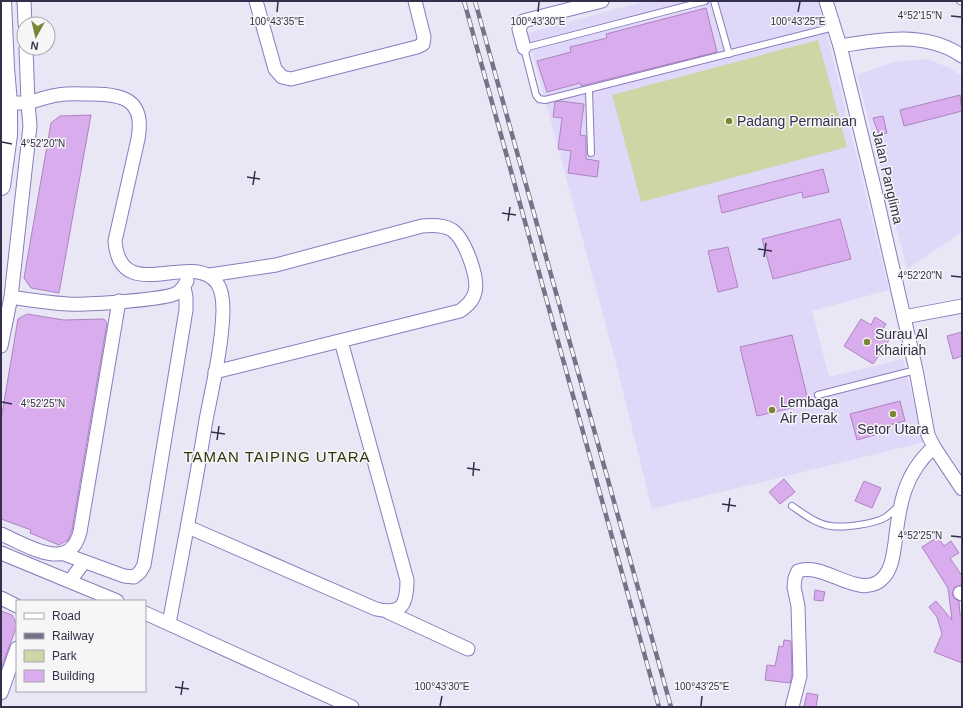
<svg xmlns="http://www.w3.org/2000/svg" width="963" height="708" viewBox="0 0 963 708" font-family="Arial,sans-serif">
  <rect width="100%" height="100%" fill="#e9e6f5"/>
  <g fill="#dfd8f8">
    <polygon points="646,1 819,1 889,290 812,311 829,377 903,359 924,442 652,509 615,359 527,33"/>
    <polygon points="927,59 950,68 962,77 962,232 907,269 857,75 894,62"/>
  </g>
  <polygon fill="#ced6a5" points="818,40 847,147 641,202 612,95"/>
  <g fill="#d9aded" stroke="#ad83c0">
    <polygon points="706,8 717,52 581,86 580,83 547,92 537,61 571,52 570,47 607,38 606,34"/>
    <polygon points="960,95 962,111 904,126 900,110"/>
    <polygon points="560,101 584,104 580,135 586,136 586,159 599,161 597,177 568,173 571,151 558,149 562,118 553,117 555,102"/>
    <polygon points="91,115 59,293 31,288 24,278 51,123 60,116"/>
    <polygon points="883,116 887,133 879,135 873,118"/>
    <polygon points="823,169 829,192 803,198 802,192 722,213 718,196"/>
    <polygon points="840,219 851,259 773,279 762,239"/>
    <polygon points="728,247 738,287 718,292 708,251"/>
    <polygon points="27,314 64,320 104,319 107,323 72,530 68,540 59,545 30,533 31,530 1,519 1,420 18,319"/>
    <polygon points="875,317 886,324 881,332 891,337 873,364 844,346 861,319 871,325"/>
    <polygon points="962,332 962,356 953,359 947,336"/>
    <polygon points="792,335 809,404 757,416 740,347"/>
    <polygon points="900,401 905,421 876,428 878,434 857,440 850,414"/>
    <polygon points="784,479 795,492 780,504 769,492"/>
    <polygon points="864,481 881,488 872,508 855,501"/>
    <polygon points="938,537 944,546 951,541 959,553 950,558 962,576 962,585 955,587 952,593 954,598 959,601 960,615 962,614 962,663 934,652 942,634 937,617 929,607 936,601 952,620 948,588 922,547"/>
    <polygon points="815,590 825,592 823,601 814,600"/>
    <polygon points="1,611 12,615 17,625 1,669"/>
    <polygon points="784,640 791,641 792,675 790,683 765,680 767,665 775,666 779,646 783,647"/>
    <polygon points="807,693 818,695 816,707 804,707"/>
  </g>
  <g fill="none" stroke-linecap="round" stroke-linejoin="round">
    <defs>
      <g id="lane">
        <polyline points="705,1 524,48 536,95 539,99 545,100 834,27"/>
        <polyline points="714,1 729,54"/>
        <polyline points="960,1 962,2"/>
        <polyline points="589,90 591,153"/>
        <polyline points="818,395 916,370"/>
        <path d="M 792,506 C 804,514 816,524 831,526 C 844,528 875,524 886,517 C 890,514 894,510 898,507"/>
      </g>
      <g id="street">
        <polyline points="24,1 25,24"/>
        <polyline points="256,1 275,69 282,77 291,79 417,47 423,44 424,37 415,1"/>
        <polyline points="826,1 840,46 877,199 916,370 928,435 934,447 962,489"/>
        <path d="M 840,46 C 881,39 926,31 962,56"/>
        <path d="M 26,48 L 28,103 C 38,100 48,96 58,95 C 69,93 81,94 92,94 C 125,94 145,101 138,139 L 115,241 C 120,307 193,249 217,283 C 222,290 223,302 223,310 C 222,347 213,384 206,420 C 195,488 182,556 169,623"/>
        <polyline points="524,48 519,29 523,21 602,1"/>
        <path d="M 210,275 L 276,265 L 422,226 C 432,225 444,225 452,230 C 465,239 479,278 475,292 C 473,301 467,306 460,311 L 215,372"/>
        <path d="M 11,297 C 30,300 49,303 68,304 C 85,305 165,300 177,293 C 182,290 184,286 187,281"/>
        <polyline points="904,317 962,306"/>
        <polyline points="1,346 11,297 30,126 28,103 8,103"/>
        <path d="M 188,527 L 376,609 C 402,615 407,605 407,580 L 341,341"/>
        <path d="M 1,534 C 27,545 69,574 80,532 L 119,301"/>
        <polyline points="1,553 117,601"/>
        <polyline points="64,554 124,576 134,577 140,572 144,565 186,310 186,297 184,287"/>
        <polyline points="70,581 84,562"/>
        <polyline points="960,593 962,594"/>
        <polyline points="1,598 17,606"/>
        <polyline points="388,612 468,649"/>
        <polyline points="145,613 352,707"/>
        <polyline points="1,693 17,648"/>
        <path d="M 792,707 L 800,676 L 798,606 L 794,587 L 795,578 L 798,571 C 825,561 861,603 884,577 C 892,568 893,555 895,543 C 899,506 904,473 934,447"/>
      </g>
      <polyline id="secondary" points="1,186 8,135 8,103 5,68 2,1"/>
    </defs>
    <use href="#lane" stroke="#8c7bbe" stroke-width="8"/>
    <use href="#street" stroke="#8c7bbe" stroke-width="15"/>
    <use href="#secondary" stroke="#8c7bbe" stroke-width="20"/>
    <use href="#lane" stroke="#fff" stroke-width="6"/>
    <use href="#street" stroke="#fff" stroke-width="13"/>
    <use href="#secondary" stroke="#fff" stroke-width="18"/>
    <defs>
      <g id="rail">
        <polyline points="464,1 659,707"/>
        <polyline points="475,1 671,707"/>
      </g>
    </defs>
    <use href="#rail" stroke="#787289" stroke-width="4.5"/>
    <use href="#rail" stroke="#f6f6f6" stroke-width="3" stroke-dasharray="9" stroke-linecap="butt"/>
  </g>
  <path fill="none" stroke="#362f4b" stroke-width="1.5" d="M 277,12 L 278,2M 538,12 L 539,2M 798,12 L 800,2M 951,16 L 961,17M 2,142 L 12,144M 247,177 L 260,179M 253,185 L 255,171M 502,213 L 516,215M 508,221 L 510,207M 758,249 L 772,251M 764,257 L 766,243M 951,276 L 961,277M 2,402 L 12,404M 211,432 L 225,434M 217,440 L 219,426M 467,468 L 480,470M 473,476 L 474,462M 722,504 L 736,506M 728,512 L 730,498M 951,536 L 961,537M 175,687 L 189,689M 181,695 L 183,681M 440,706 L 442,696M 701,706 L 702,696"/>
  <g fill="#7c8632" stroke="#f6f6f6" stroke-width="1.5">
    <circle cx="729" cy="121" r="4"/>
    <circle cx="867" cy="342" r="4"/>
    <circle cx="772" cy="410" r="4"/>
    <circle cx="893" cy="414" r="4"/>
  </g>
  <g text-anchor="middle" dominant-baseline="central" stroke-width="3" stroke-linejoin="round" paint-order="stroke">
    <g font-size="14" fill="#362f4b" stroke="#f6f6f6" text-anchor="start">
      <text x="737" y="121">Padang Permainan</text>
      <text x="875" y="334">Surau Al<tspan x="875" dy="16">Khairiah</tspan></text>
      <text x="780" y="402">Lembaga<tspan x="780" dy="16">Air Perak</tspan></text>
      <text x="893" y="429" text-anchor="middle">Setor Utara</text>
    </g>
    <g font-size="14" fill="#362f4b" stroke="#f6f6f6">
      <text transform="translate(888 177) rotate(77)">Jalan Panglima</text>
    </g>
    <g font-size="15" letter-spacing="1" fill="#30350c" stroke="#f6f6f6">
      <text x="277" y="456">TAMAN TAIPING UTARA</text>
    </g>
  </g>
  <g font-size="10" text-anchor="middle" fill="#362f4b" stroke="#f6f6f6" stroke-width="3" stroke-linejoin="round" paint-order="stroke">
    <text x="920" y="19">4°52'15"N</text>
    <text x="277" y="25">100°43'35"E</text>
    <text x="538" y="25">100°43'30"E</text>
    <text x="798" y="25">100°43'25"E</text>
    <text x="43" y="147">4°52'20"N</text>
    <text x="920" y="279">4°52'20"N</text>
    <text x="43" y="407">4°52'25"N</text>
    <text x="920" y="539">4°52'25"N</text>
    <text x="442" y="690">100°43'30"E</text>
    <text x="702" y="690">100°43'25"E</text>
  </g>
  <rect width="963" height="708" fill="none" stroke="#362f4b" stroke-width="4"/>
  <rect x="16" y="600" width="130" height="92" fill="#f6f6f6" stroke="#a9a6b2"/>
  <rect x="24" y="613" width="20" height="6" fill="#ffffff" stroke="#a9a6b2"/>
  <text x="52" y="620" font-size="12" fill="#362f4b">Road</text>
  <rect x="24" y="633" width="20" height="6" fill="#787289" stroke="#a9a6b2"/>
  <text x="52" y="640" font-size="12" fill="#362f4b">Railway</text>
  <rect x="24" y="650" width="20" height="12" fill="#ced6a5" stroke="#a9a6b2"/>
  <text x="52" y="660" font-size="12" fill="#362f4b">Park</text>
  <rect x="24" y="670" width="20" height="12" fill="#d9aded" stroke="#a9a6b2"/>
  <text x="52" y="680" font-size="12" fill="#362f4b">Building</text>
  <g transform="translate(36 36) rotate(188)"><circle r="19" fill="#f6f6f6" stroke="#a9a6b2"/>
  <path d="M0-3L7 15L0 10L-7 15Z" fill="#7c8632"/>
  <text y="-6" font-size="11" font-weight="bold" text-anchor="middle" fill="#362f4b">N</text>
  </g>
</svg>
